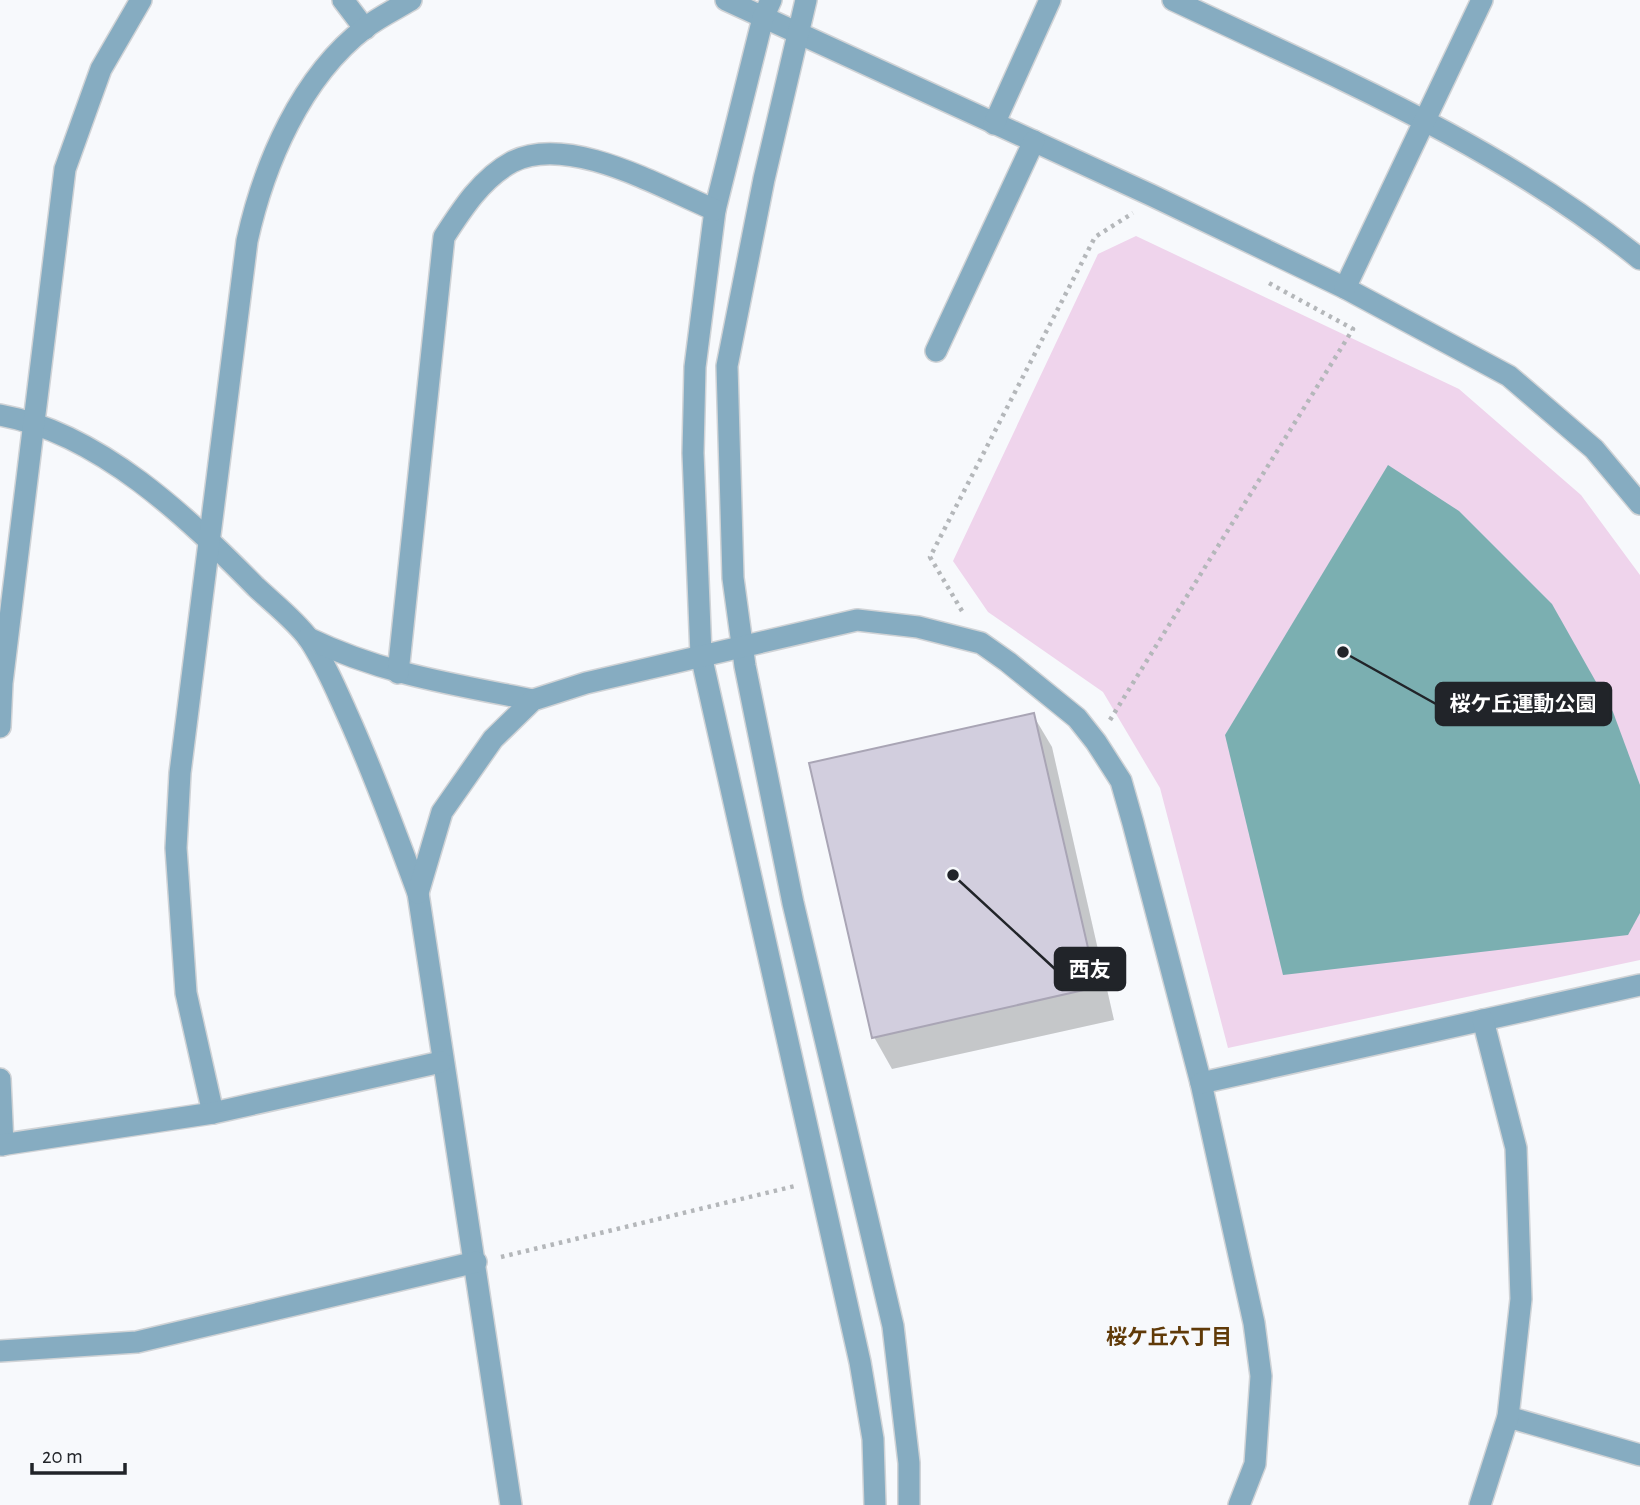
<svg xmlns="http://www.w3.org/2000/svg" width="1640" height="1505" viewBox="0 0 1640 1505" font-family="'Alegreya Sans','Noto Sans JP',sans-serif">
  <rect width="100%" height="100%" fill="#f7f9fc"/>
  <polygon fill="#efd4ec" points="1136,236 1459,389 1581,495 1640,575 1640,960 1228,1048 1160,788 1103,692 988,612 953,561 1098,254"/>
  <polygon fill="#7bafb1" points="1388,465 1459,511 1552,604 1613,712 1640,785 1640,913 1628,935 1283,975 1225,735"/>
  <polygon fill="#0003" points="1033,715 1052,747 1114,1020 892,1069 874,1037"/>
  <polygon fill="#d2cede" stroke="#a9a5b5" stroke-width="2" points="1034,713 1097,987 872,1038 809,763"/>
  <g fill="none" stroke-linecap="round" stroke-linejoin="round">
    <defs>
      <g id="street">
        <polyline points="343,0 365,29"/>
        <polyline points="726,0 1151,195 1345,288 1509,376 1594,449 1640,504"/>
        <polyline points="771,0 763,18 715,210 695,367 693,453 701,655 860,1362 873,1439 875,1505"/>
        <polyline points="806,0 764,179 727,366 733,578 745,666 793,903 893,1326 909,1463 909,1505"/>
        <path d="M 1173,0 C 1334,76 1501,146 1640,259"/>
        <polyline points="994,124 1050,0"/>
        <polyline points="1345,288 1482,0"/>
        <polyline points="936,351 1034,141"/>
        <path d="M 0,415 C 100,433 187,517 256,587 C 273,603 295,620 309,639 C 326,665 339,696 352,725 C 376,780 397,836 418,893 L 511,1505"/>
        <path d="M 308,638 C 383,674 452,684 533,700"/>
        <path d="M 398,673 L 444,237 C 462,209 482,178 512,162 C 569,133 662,188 715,210"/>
        <polyline points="0,727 2,683 65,169 101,69 141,0"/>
        <polyline points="418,893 442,812 493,739 533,700 586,683 857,620 918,627 981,643 1008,662 1077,718 1096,742 1121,781 1133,823 1201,1083 1254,1323 1261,1376 1255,1464 1239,1505"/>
        <polyline points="0,1079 3,1145"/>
        <polyline points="1201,1083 1640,985"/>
        <path d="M 213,1113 L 186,993 L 176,848 L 180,773 L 247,241 C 264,164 301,77 365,28 C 379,17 396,9 411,0"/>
        <polyline points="0,1145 213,1113 441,1062"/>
        <polyline points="0,1351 137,1342 476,1262"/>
        <polyline points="1508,1417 1640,1455"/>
        <polyline points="1480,1505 1508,1417 1521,1299 1516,1148 1483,1020"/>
      </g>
    </defs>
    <use href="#street" stroke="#d0d3d6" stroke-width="24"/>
    <g stroke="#b4b7ba" stroke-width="4.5" stroke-dasharray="3.5 5" stroke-linecap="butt">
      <polyline points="962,611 930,557 1095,237 1133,213"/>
      <polyline points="1110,720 1353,329 1267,282"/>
      <polyline points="501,1257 795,1186"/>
    </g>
    <use href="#street" stroke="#86acc1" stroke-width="21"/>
  </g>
  <g text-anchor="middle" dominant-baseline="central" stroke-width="5" stroke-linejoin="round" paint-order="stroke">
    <g font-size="21" font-weight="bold" fill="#603a08" stroke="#f7f9fc">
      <text x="1169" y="1337">桜ケ丘六丁目</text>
    </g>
  </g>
  <path fill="none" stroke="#212429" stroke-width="2.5" d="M1343 652L1436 704M953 875L1055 969"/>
  <g fill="#212429" stroke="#f7f9fc" stroke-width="2.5">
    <circle cx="1343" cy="652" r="7"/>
    <circle cx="953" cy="875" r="7"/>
  </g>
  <g fill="#212429" stroke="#212429" stroke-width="2.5">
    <rect x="1436" y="683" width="175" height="42" rx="7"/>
    <rect x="1055" y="948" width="70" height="42" rx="7"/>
  </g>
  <g font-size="21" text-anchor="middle" font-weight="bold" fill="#fff">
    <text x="1523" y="711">桜ケ丘運動公園</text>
    <text x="1090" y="977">西友</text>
  </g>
  <path d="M32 1463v10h93v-10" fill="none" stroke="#212429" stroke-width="3.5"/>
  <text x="42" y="1463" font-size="21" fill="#212429" stroke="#f7f9fc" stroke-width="5" paint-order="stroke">20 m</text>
</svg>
